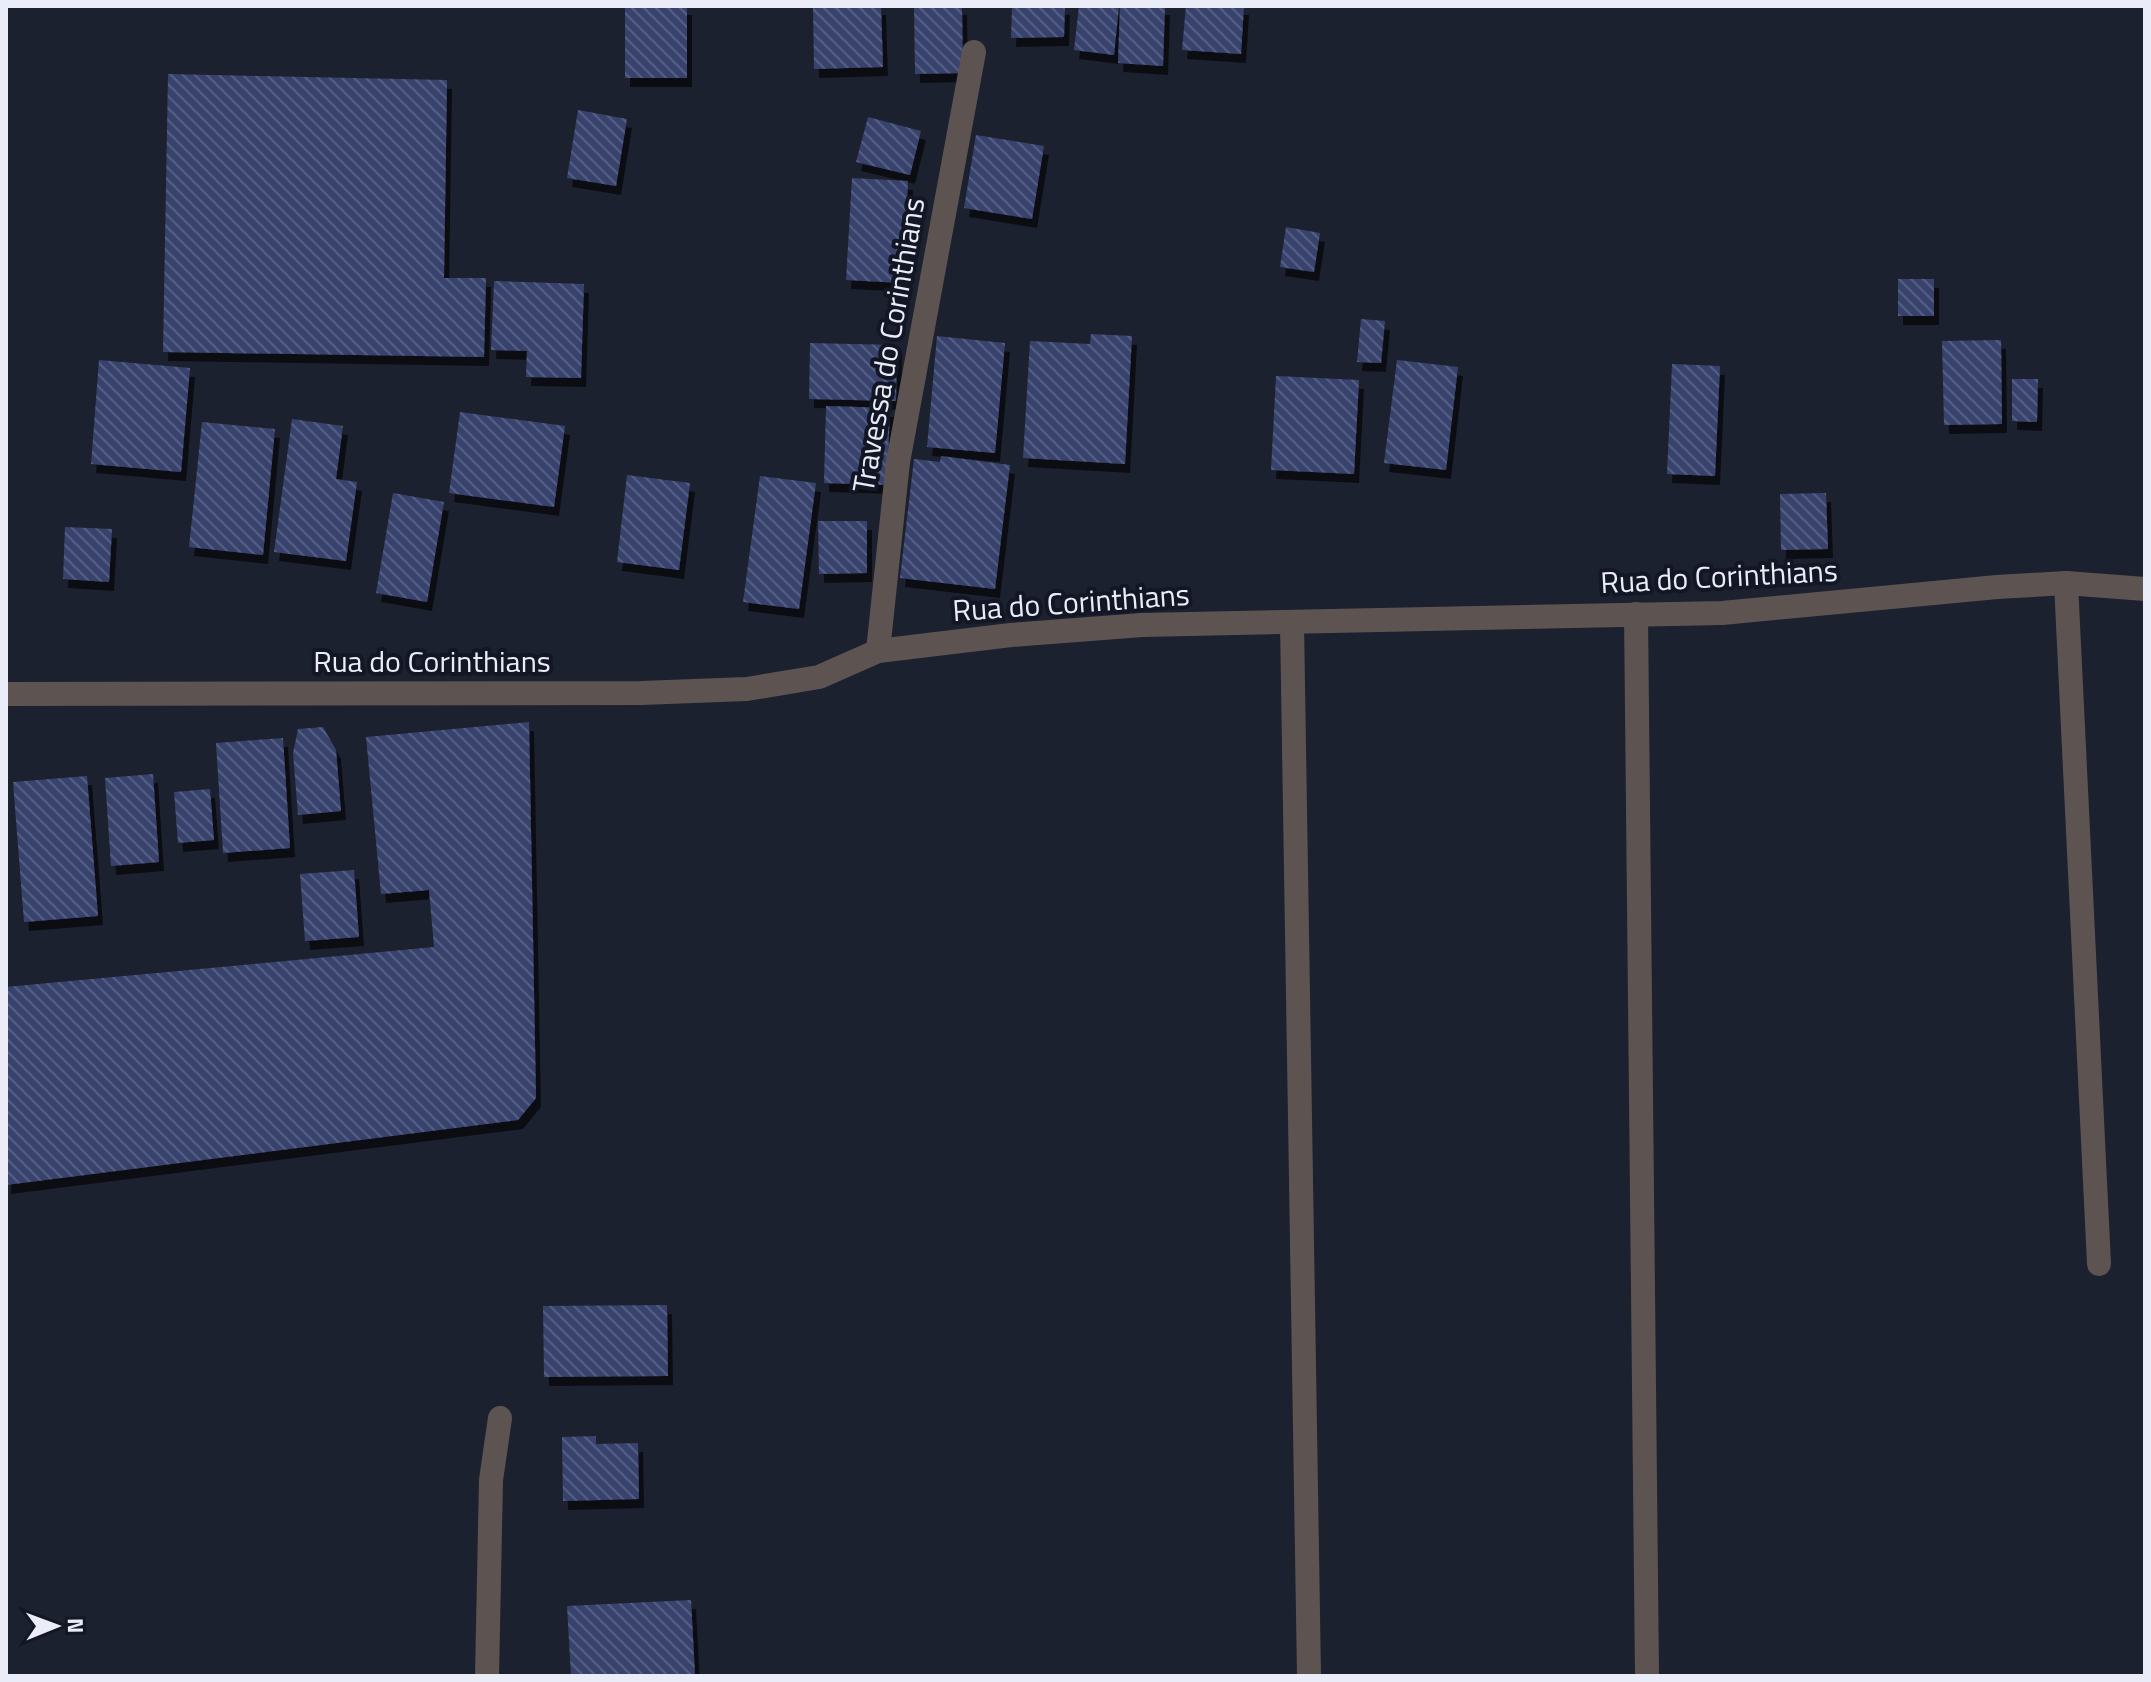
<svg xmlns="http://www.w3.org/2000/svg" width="2151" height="1682" viewBox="0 0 2151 1682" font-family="'Titillium Web',sans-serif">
  <defs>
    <pattern id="building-back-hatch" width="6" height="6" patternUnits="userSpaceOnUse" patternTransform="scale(2)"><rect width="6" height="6" fill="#37436d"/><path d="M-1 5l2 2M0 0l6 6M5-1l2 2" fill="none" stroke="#545e83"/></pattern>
    <filter id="shadow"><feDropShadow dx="5" dy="9" stdDeviation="0" flood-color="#0009"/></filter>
  </defs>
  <rect width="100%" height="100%" fill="#1c212f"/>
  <g fill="url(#building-back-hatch)" filter="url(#shadow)">
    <rect x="625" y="6" width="62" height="72"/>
    <polygon points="813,6 881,6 883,67 814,69"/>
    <polygon points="914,6 962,6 963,73 915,74"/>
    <polygon points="1012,6 1065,6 1064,37 1011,38"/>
    <polygon points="1079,6 1119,6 1114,55 1074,50"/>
    <polygon points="1120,6 1165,6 1163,66 1118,63"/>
    <polygon points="1186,6 1244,6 1241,54 1182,50"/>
    <polygon points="168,74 447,80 444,278 486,278 484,357 163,352"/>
    <polygon points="578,110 627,119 616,186 567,178"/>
    <polygon points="868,117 921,131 910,175 856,162"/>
    <polygon points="976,135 1044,146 1032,219 964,208"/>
    <polygon points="852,178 908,181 903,283 846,280"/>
    <polygon points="1286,227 1320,233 1314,272 1280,267"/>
    <rect x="1898" y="279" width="36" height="37"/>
    <polygon points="494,281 584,284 581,378 526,377 527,351 491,350"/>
    <polygon points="1361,319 1385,321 1381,363 1357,362"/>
    <polygon points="1091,334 1132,336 1125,464 1023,458 1030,341 1090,344"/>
    <polygon points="937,336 1005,343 995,453 927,447"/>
    <polygon points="2001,340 2002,424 1944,425 1942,341"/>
    <polygon points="810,343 897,345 896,401 809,399"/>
    <polygon points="99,360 190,368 181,472 91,464"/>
    <polygon points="1397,360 1458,367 1446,470 1384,463"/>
    <polygon points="1672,364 1720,366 1715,476 1667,474"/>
    <polygon points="1276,376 1359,380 1354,474 1271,470"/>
    <polygon points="2012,379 2038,379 2037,422 2012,421"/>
    <polygon points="826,406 890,408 887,485 824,483"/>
    <polygon points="460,412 565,426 554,507 449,493"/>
    <polygon points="292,419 343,426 336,479 357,482 346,561 274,552"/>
    <polygon points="202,422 275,429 263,555 189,547"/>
    <polygon points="941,456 1010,465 995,589 900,578 914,459 940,462"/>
    <polygon points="627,475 690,483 679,570 617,562"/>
    <polygon points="760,476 816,483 799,609 743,602"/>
    <polygon points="393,493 444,502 427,602 376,593"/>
    <polygon points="1826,493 1828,549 1781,550 1780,494"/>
    <polygon points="818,521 867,521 867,573 819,574"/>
    <polygon points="65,527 112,529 109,582 63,579"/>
    <polygon points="529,722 536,1098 518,1120 6,1185 6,987 434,947 429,890 381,894 366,737"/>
    <polygon points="323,727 336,750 341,811 298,815 293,753 298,729"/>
    <polygon points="283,738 290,848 223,853 216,743"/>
    <polygon points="153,774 159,862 111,866 105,778"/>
    <polygon points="87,776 98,916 24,922 13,782"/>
    <polygon points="210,789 214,840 178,843 174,792"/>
    <polygon points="354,870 359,937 305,941 300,874"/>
    <polygon points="667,1305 668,1376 544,1377 543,1306"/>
    <polygon points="596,1436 596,1444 638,1443 639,1499 563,1501 562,1437"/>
    <polygon points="691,1600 695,1675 571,1676 567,1606"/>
  </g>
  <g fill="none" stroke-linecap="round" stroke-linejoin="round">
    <g stroke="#5d5452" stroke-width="24">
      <polyline points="2066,583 2099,1264"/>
      <polyline points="1636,614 1647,1676"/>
      <polyline points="1292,623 1309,1676"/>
      <polyline points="878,651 898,462 974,52"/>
      <polyline points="6,694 641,693 747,689 819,677 878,651 1011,635 1142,625 1722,613 1997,587 2066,583 2145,589"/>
      <polyline points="487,1676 491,1480 500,1418"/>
    </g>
  </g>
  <g text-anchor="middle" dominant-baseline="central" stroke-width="8" stroke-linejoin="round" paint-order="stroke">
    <g font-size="30" fill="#eaedf7" stroke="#131725">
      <text transform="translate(888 345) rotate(-80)">Travessa do Corinthians</text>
      <text transform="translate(1719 576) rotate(-3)">Rua do Corinthians</text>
      <text transform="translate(1071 602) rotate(-4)">Rua do Corinthians</text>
      <text x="432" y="661">Rua do Corinthians</text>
    </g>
  </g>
  <rect width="2151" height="1682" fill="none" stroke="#eaedf7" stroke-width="16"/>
  <g transform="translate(56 1626) rotate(89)" stroke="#131725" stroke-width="6" paint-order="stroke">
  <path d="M0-6L14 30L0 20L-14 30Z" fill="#eaedf7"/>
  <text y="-12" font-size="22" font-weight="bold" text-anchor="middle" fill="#eaedf7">N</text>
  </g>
</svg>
